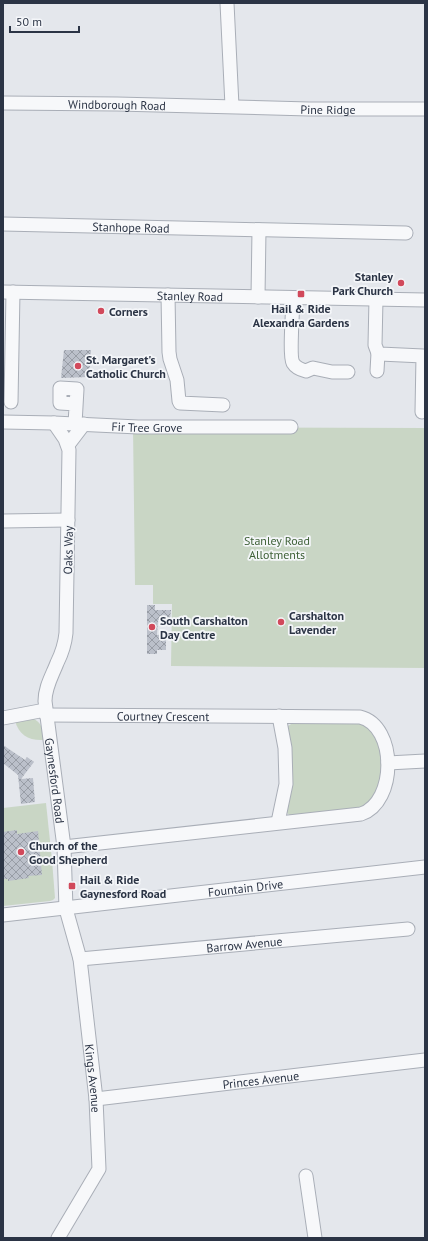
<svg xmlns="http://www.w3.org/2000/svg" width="428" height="1241" viewBox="0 0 428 1241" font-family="'PT Sans',sans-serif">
  <defs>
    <pattern id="building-cross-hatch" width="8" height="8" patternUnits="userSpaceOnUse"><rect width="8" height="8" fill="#bbc0ca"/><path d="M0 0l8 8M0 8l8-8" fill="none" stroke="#989da6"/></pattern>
  </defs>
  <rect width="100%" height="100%" fill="#e4e7ec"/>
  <g fill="#c9d6c5">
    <polygon points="133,427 425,428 425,668 171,666 172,604 153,604 153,585 135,585"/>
    <path d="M 32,718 C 42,722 43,730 44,740 C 29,741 19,735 15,721 Z"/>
    <polygon points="296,721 360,721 373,730 384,760 378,793 362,809 291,816 287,813 287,731 288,726"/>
    <polygon points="46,803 52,860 55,898 53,900 50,901 3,906 3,808"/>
  </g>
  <g fill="url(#building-cross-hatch)">
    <polygon points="64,350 91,350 89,377 61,378"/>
    <polygon points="147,605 155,605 155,610 171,610 170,620 158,620 157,635 166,634 166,650 157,650 157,654 147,654"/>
    <polygon points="3,745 25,760 27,757 34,762 21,779 33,778 35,802 21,804 18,775 3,763"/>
    <polygon points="17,830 17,834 38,831 42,875 28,876 29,878 8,881 8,879 4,879 3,832"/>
  </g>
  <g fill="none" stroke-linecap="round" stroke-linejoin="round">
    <defs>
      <g id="minor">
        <polyline points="227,3 232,106"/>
        <path id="s1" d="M 3,103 L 117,104 L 309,109 L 425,109"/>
        <path id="s2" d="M 3,224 L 406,233"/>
        <path id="s3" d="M 3,292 L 425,300"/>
        <polyline points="168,295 169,352 170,359 177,380 179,401 180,403 223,405"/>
        <polyline points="258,297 259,230"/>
        <path d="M 293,298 C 293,309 289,356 293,363 C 296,368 302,370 306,371 L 313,368 L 332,372 L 348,372"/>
        <polyline points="376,299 375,345 378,353 377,371"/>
        <polyline points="378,353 380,354 423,356 422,412"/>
        <polyline points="11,402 13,292"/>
        <path id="s4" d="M 3,422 L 54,423 L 138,427 L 291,427"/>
        <path id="s5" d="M 54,423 L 65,439 L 69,450 L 66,633 C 65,643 62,653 57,663 C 52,676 45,687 45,701 L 64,847 L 66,909 L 80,959 L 96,1099 L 99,1169 L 58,1238"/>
        <polyline points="75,424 77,389 60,388 60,403 76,404"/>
        <polyline points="68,445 84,424"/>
        <polyline points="3,521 68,520"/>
        <path id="s6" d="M 46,715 L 360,717 C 397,726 397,802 361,814 L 64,847"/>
        <polyline points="3,718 45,710"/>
        <polyline points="388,763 425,761"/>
        <polyline points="278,822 286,784 285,748 279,716"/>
        <path id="s7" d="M 3,915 L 425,867"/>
        <path id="s8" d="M 80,959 L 408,929"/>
        <path id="s9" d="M 96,1099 L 425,1060"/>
        <polyline points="306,1176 315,1238"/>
      </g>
    </defs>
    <use href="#minor" stroke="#a9aeb7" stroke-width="15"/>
    <use href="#minor" stroke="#f7f8fa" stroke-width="13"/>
  </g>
  <g fill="#d1495b" stroke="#f4f6f9" stroke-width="1.5">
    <circle cx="401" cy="283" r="4"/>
    <rect x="297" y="290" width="8" height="8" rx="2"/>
    <circle cx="101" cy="311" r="4"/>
    <circle cx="78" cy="366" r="4"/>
    <circle cx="281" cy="622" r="4"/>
    <circle cx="152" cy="627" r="4"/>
    <circle cx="21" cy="852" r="4"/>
    <rect x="68" y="882" width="8" height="8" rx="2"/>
  </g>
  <g text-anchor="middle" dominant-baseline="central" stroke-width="3.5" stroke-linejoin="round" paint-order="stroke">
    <g font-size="12" fill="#2b3445" stroke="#f4f6f9">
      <text stroke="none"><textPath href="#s1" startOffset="114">Windborough Road</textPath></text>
      <text stroke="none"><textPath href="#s1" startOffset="325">Pine Ridge</textPath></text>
      <text stroke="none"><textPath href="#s2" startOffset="128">Stanhope Road</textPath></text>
      <text stroke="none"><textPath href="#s3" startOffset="187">Stanley Road</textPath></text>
      <text stroke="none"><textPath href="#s4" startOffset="144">Fir Tree Grove</textPath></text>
      <text transform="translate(68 550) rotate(-89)">Oaks Way</text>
      <text stroke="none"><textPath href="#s6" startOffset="117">Courtney Crescent</textPath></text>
      <text stroke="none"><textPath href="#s5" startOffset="366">Gaynesford Road</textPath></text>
      <text stroke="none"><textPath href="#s7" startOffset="244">Fountain Drive</textPath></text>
      <text stroke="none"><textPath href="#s8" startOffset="165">Barrow Avenue</textPath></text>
      <text stroke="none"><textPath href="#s5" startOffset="667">Kings Avenue</textPath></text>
      <text stroke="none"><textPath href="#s9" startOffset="166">Princes Avenue</textPath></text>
    </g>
    <g font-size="12" font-weight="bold" fill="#2b3445" stroke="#f4f6f9" text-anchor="start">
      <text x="393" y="276" text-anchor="end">Stanley<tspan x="393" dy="14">Park Church</tspan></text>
      <text x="301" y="308" text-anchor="middle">Hail &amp; Ride<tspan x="301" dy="14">Alexandra Gardens</tspan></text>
      <text x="109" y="311">Corners</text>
      <text x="86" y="359">St. Margaret's<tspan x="86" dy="14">Catholic Church</tspan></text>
      <text x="289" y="615">Carshalton<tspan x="289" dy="14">Lavender</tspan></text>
      <text x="160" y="620">South Carshalton<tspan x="160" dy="14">Day Centre</tspan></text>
      <text x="29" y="845">Church of the<tspan x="29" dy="14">Good Shepherd</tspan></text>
      <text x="80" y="879">Hail &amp; Ride<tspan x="80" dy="14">Gaynesford Road</tspan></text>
    </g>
    <g font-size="12" fill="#3f6138" stroke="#f4f6f9">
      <text x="277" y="540">Stanley Road<tspan x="277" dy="14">Allotments</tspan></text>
    </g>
  </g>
  <rect width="428" height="1241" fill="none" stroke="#2b3445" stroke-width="8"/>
  <path d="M10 26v6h69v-6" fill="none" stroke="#2b3445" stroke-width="2"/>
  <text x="16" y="26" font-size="12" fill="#2b3445" stroke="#f4f6f9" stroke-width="3" paint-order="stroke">50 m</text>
</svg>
